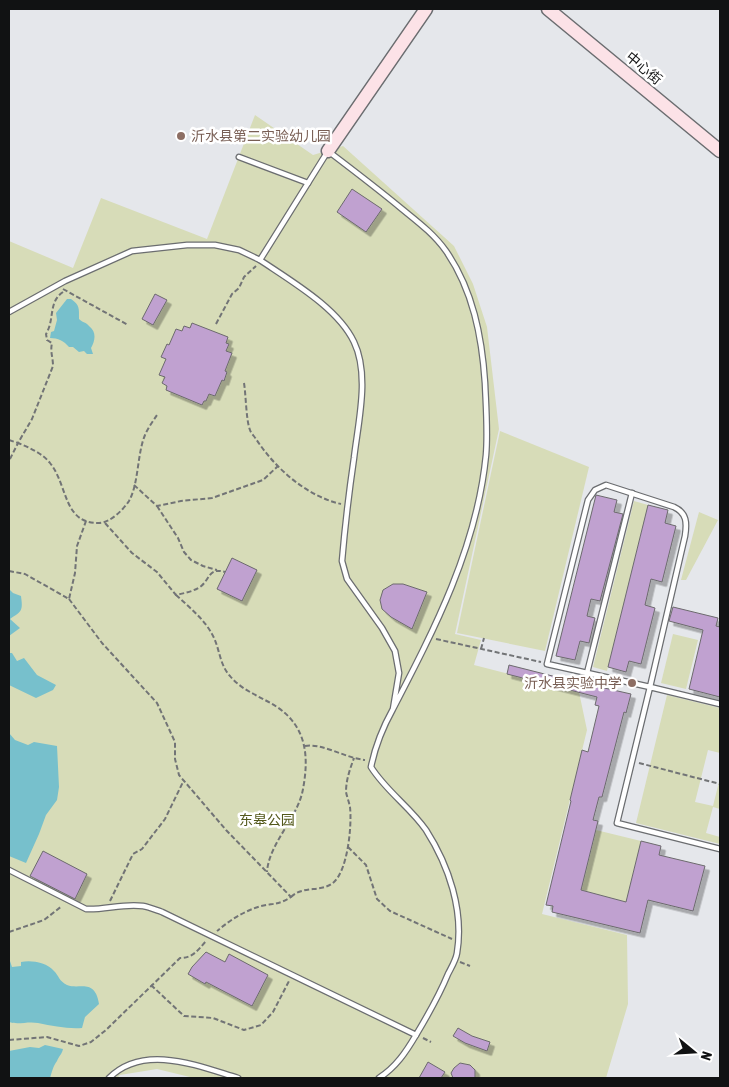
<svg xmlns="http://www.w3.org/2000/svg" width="729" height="1087" viewBox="0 0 729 1087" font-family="'Asap Condensed','Noto Sans SC',sans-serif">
  <defs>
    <filter id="shadow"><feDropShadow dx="4.5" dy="4.5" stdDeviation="0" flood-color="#0004"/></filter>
  </defs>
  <rect width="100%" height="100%" fill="#e5e7eb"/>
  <g fill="#d7dcb8">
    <polygon points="255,115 313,155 343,146 454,246 473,284 487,327 499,429 455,634 481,640 474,665 579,692 587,730 542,914 627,935 628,1004 606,1078 194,1078 157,1069 120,1075 117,1078 9,1078 9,241 73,268 101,198 207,239"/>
    <polygon points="500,431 589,467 545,651 457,633"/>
    <polygon points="634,501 648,505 607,671 593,667"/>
    <polygon points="699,512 718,520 686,580 681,580"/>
    <polygon points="673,634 698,640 686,689 661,683"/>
    <polygon points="667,695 720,708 720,753 708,750 695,802 713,806 720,778 720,809 713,807 706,833 720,837 720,844 636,823"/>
    <polygon points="596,830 641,841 626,902 581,890"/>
  </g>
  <g fill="#77c0cc">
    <path d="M 67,299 L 71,299 C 80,305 79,309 79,319 C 83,323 86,322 89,326 C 97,332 95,341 91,348 L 93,354 L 87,354 L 84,351 L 79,352 L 73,347 L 69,347 C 64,341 58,338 50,338 L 51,332 L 54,331 L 57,320 L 56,313 Z"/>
    <path d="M 9,589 L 13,593 L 21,596 C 23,611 22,611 10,619 L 20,628 L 9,636 Z"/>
    <polygon points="9,653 12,653 17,661 24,658 37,675 56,685 53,690 36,698 9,685"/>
    <polygon points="9,733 15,740 28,745 34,742 57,746 59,787 57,800 46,815 39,834 26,863 9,856"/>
    <path d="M 9,958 L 12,967 L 21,966 L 21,962 C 31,960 46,962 54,971 C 59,976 59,981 67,985 C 79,990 95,978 99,1004 L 85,1017 L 82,1028 C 67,1029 53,1026 38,1023 C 28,1021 18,1025 9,1022 Z"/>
    <path d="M 45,1045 L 63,1049 C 62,1054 59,1056 57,1061 C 53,1066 52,1072 50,1078 L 9,1078 L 9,1051 L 30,1047 L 39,1048 Z"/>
  </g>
  <g fill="#c0a1d0" stroke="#6c6a6d" filter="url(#shadow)">
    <polygon points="352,189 382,209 366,232 337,212"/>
    <polygon points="155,294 167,300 153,325 142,319"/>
    <polygon points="192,323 228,337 226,343 229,344 226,351 232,353 225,371 227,372 224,381 222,380 215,396 209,394 206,401 204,401 202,405 166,390 167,386 162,383 165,377 159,375 166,359 161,357 167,344 169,345 176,329 182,331 184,326 190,328"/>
    <polygon points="596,495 617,500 614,512 623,514 600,601 591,599 587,616 595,618 589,643 580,641 575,660 556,656"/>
    <polygon points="648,505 668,510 665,523 676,526 662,582 651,579 645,605 655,608 641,664 629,661 626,672 608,667"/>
    <polygon points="232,558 257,570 242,601 217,589"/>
    <polygon points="393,584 403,584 427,592 412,629 391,617 382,609 380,600 383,590"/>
    <polygon points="673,607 718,618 716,626 720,627 720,697 689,689 703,630 669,621"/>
    <polygon points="509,665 600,688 600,687 631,694 626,713 624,712 602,797 599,797 593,820 598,821 581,890 626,902 641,841 661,846 659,855 705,866 693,911 648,900 640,933 552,912 553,906 546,905 571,801 570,800 582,750 588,752 599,706 595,705 597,697 507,674"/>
    <polygon points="43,851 87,874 75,899 30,876"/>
    <polygon points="206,952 225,962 229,954 268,975 252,1006 206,982 205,984 188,974 192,967"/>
    <polygon points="458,1028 472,1036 490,1042 487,1051 465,1043 453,1036"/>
    <polygon points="428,1062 445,1072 441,1078 419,1078"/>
    <polygon points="460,1063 470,1065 475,1070 475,1078 453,1078 451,1073 454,1068"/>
  </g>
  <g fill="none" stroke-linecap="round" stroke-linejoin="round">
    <defs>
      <g id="lane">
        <polyline points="239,157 308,183"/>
        <polyline points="9,312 65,281 132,251 187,245 215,245 239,250 260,260"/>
        <path d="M 606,485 L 674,507 C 687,513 687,523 685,536 L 650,687 L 547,664 L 588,500 L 595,490 Z"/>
        <polyline points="587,673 632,493"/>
        <polyline points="720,704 650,687 617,823 720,849"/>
        <path d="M 9,870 L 86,909 C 105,910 124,903 143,906 C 149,907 156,910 162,912 L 416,1035 C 428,1015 439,996 448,974 C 451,968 456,960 457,953 C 464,911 449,866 426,830 C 410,807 386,791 371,767 C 375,747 383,727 393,709 C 435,628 477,547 486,455 C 488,432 486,407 485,383 C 482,337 473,290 446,251 C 434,234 418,222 402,209 C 378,189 353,170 328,151 L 260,260 C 291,281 338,308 354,342 C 370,375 358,423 354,458 C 349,492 345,526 342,561 L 347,579 L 382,628 L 395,651 L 399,673 L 393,709"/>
        <path d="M 109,1078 C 144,1043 198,1066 238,1078"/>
        <path d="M 379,1078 C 396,1067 406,1052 416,1035"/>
      </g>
      <g id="secondary">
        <polyline points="548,9 720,151"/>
        <polyline points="328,151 426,9"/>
      </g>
    </defs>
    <use href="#lane" stroke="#6b6d70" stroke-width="7"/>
    <use href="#secondary" stroke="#6b6d70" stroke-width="15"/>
    <g stroke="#727476" stroke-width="2" stroke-dasharray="5 2.5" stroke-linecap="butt">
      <polyline points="63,289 128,325"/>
      <path d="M 63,292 C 48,302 55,319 46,334 L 47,340 L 52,343 C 50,352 53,357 53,366 L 32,419 L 18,443 C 30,448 42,453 50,463 C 68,485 63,524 99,523 C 110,523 123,510 129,501 C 139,483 137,454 145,435 C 148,428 153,421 157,415"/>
      <polyline points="216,324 232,294 239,288 244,277 256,266"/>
      <path d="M 244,383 C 246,395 246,420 250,430 C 251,433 254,436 256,439 C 275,468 306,496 341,504"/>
      <polyline points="9,440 18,443 9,461"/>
      <polyline points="134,485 157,506 181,501 212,498 263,480 278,466"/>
      <polyline points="157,506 178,538 184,552 191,560 203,566 217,570"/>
      <path d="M 105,523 L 132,553 L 157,572 L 176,595 C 184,593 192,592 200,587 C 210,580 208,567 225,572"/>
      <polyline points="9,571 25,574 69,599 75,573 77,546 86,521"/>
      <path d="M 176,595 C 189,607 204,619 212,634 C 220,648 219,664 230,676 C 242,691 262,697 277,707 C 307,727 309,757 303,789 C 298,818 269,843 267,872"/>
      <path d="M 69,599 L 102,643 L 157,703 L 175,742 L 175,759 L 179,775 L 226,830 L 291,897 C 278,905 275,903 261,906 C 244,911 230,920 217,931"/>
      <polyline points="436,639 541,662"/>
      <polyline points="481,649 484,638"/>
      <path d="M 305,746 C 323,743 345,758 365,760"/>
      <polyline points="639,763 720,784"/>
      <polyline points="348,847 366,865 377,899 390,911 452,939"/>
      <path d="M 291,897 C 303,885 322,893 334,882 C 348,869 352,825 350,807 C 349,802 347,797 346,792 C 346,780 350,769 354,758"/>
      <polyline points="110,901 133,854 142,849 165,819 184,780"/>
      <polyline points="9,932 44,920 62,906"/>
      <polyline points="460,962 470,966"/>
      <polyline points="151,985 184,1016 213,1018 244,1030 261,1025 273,1012 289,981"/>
      <polyline points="423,1038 431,1042"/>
      <path d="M 9,1040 L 47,1037 L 79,1046 L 91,1042 L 106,1030 L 180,958 C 193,958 198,950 206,941"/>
    </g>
    <use href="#lane" stroke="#fff" stroke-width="4.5"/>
    <use href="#secondary" stroke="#fce2e7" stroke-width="12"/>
  </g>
  <g fill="#8d6e63" stroke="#fff" stroke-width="2">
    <circle cx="181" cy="136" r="5"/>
    <circle cx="632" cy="683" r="5"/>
  </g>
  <g text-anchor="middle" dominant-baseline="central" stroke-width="5" stroke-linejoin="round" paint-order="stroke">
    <g font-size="14" fill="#111213" stroke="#fff">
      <text transform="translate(644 68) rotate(40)">中心街</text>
    </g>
    <g font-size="14" fill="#785e54" stroke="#fff" text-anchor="start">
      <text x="191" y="136">沂水县第二实验幼儿园</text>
      <text x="622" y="683" text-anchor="end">沂水县实验中学</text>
    </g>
    <g font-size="14" fill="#53581b" stroke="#fff">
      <text x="267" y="820">东皋公园</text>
    </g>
  </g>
  <rect width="729" height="1087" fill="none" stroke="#111213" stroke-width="20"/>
  <g transform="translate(694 1052) rotate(108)" stroke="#ffffff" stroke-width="4" paint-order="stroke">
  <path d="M0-4L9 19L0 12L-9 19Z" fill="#111213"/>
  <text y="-8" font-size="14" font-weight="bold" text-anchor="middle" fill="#111213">N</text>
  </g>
</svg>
